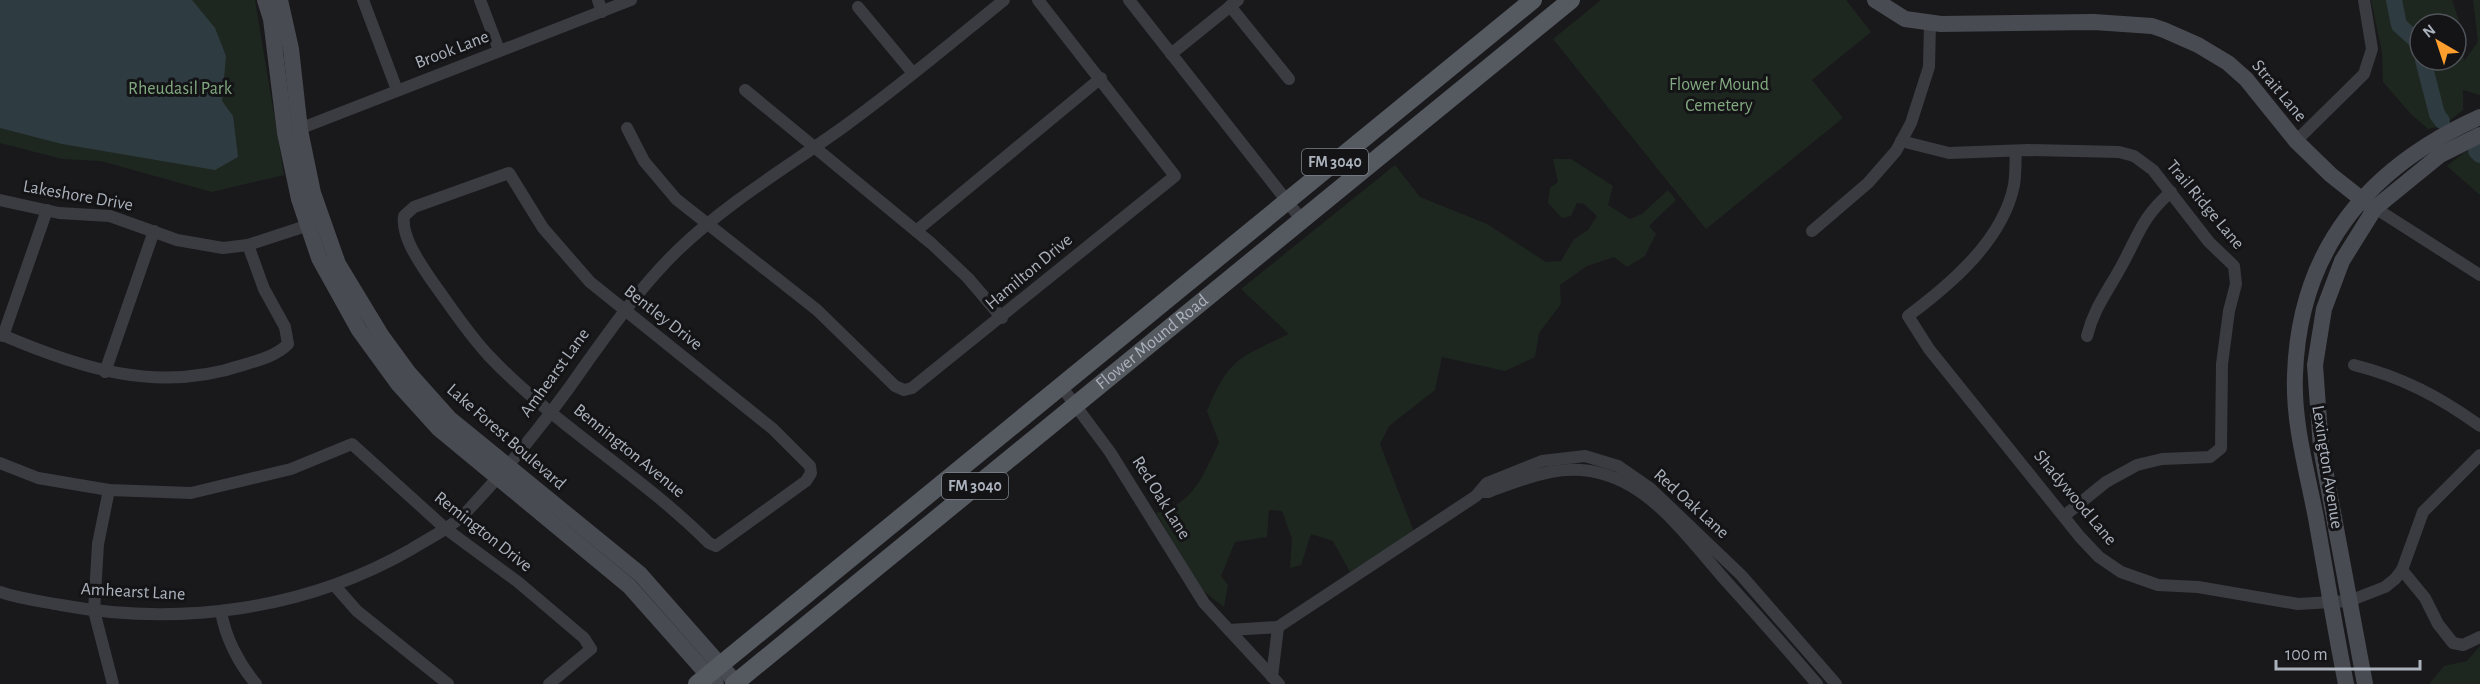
<svg xmlns="http://www.w3.org/2000/svg" width="2480" height="684" viewBox="0 0 2480 684" font-family="'Alegreya Sans',sans-serif">
  <rect width="100%" height="100%" fill="#19191c"/>
  <g fill="#1e271f" fill-rule="evenodd">
    <polygon points="0,0 255,0 284,175 212,192 101,161 62,159 0,143"/>
    <polygon points="1601,0 1846,0 1871,32 1812,80 1843,118 1706,229 1553,39"/>
    <path d="M 2371,0 L 2452,0 L 2459,21 L 2464,61 L 2478,42 L 2473,0 L 2480,0 L 2480,95 L 2463,90 L 2463,110 L 2443,126 L 2428,129 L 2411,114 L 2383,82 L 2382,52 ZM 2420,24 L 2456,24 L 2456,60 L 2420,60 Z"/>
    <polygon points="2480,147 2480,195 2447,166 2465,152"/>
    <path d="M 1553,159 L 1571,159 L 1613,186 L 1608,205 L 1630,219 L 1642,214 L 1668,190 L 1676,200 L 1649,226 L 1656,234 L 1645,256 L 1627,267 L 1614,257 L 1587,266 L 1560,285 L 1561,304 L 1539,333 L 1535,357 L 1505,371 L 1442,357 L 1435,390 L 1389,426 L 1380,444 L 1414,532 L 1350,572 L 1333,541 L 1311,534 L 1301,565 L 1290,568 L 1292,539 L 1282,511 L 1269,510 L 1267,537 L 1235,542 L 1221,576 L 1228,585 L 1224,607 L 1201,589 L 1156,513 C 1193,505 1204,474 1219,442 L 1207,411 C 1229,358 1239,358 1289,334 L 1241,289 L 1395,165 L 1420,197 L 1487,224 L 1546,262 L 1561,261 L 1574,239 L 1588,230 L 1597,216 L 1584,204 L 1577,203 L 1571,216 L 1562,218 L 1548,203 L 1550,188 L 1558,182 Z"/>
    <polygon points="2480,646 2480,684 2429,684 2444,666 2467,661"/>
  </g>
  <polygon fill="#2e3b41" points="0,0 192,0 215,28 226,56 222,101 233,116 238,157 215,170 62,144 0,128"/>
  <g fill="none" stroke-linecap="round" stroke-linejoin="round">
    <g stroke="#2e3b41" stroke-width="16">
      <polyline points="2394,0 2399,25 2419,43 2420,48"/>
      <polyline points="2423,60 2437,114 2442,121"/>
      <polyline points="2476,151 2480,155"/>
    </g>
    <g stroke="#3a3c41" stroke-width="12">
      <polyline points="363,0 397,90"/>
      <polyline points="480,0 499,50"/>
      <polyline points="598,0 602,12"/>
      <polyline points="1129,0 1301,219"/>
      <polyline points="1230,6 1289,79"/>
      <polyline points="858,7 912,72"/>
      <polyline points="1171,54 1238,0"/>
      <polyline points="745,90 932,244 968,278 1002,318"/>
      <polyline points="627,128 644,161 676,199 817,310 895,386 904,390 912,388 1175,176 1038,0"/>
      <polyline points="294,131 631,0"/>
      <polyline points="1901,141 1949,153 2028,150 2119,152 2134,156 2153,170 2209,242 2234,266 2236,284 2229,311 2222,364 2221,448 2210,457 2162,459 2137,465 2106,482 2064,516"/>
      <polyline points="2296,141 2364,74 2372,49 2364,0"/>
      <path d="M 2016,152 C 2015,163 2016,174 2014,185 C 2003,240 1951,284 1908,316 L 1929,349 L 2080,537 L 2099,557 L 2121,572 L 2158,585 L 2198,587 L 2298,604 L 2349,601 L 2385,587 L 2395,579 L 2402,570 L 2423,512 L 2480,455"/>
      <path d="M 509,173 L 543,228 L 590,282 L 773,429 L 810,466 L 811,473 L 806,481 L 716,546 L 709,543 C 641,475 556,426 490,357 C 468,334 451,307 432,281 C 420,263 401,237 404,216 L 414,207 Z"/>
      <polyline points="0,200 59,213 110,216 177,240 223,248 248,245 315,223"/>
      <polyline points="2375,208 2480,275"/>
      <polyline points="916,231 1101,78"/>
      <polyline points="1812,231 1868,183 1896,151 1911,123 1929,67 1930,23"/>
      <path d="M 0,334 C 79,368 157,394 243,365 C 259,360 276,356 288,344 L 285,327 L 264,289 L 248,245"/>
      <polyline points="3,336 47,210"/>
      <path d="M 2087,336 C 2094,308 2108,291 2122,265 C 2139,234 2142,217 2171,192"/>
      <path d="M 2354,365 C 2402,377 2440,397 2480,426"/>
      <polyline points="105,372 154,231"/>
      <polyline points="1061,386 1110,452 1204,603 1279,684"/>
      <polyline points="0,463 38,478 109,490 191,493 291,469 352,444 446,529 518,582 584,638 591,649 549,684"/>
      <polyline points="109,490 98,544 94,611 113,684"/>
      <path d="M 1480,492 L 1488,492 C 1526,478 1562,462 1603,474 C 1655,488 1692,543 1726,581 C 1757,615 1787,649 1817,684"/>
      <polyline points="2402,570 2425,598 2438,624 2453,643 2463,645 2480,637"/>
      <polyline points="335,586 357,611 448,684"/>
      <path d="M 0,592 C 20,599 40,601 61,605 C 179,627 305,610 410,550 C 431,537 455,526 471,507 C 513,462 553,412 588,361 C 616,322 643,284 678,250 C 728,202 786,168 842,128 C 898,88 951,43 1004,0"/>
      <path d="M 221,611 C 225,637 239,664 256,684"/>
      <polyline points="1229,630 1278,627 1476,496 1487,483 1542,461 1585,456 1618,466 1651,489 1741,575 1836,684"/>
      <polyline points="1272,677 1278,627"/>
    </g>
    <g stroke="#484b51" stroke-width="16">
      <polyline points="265,0 271,19 285,133 299,199 319,258 359,330 399,385 438,428 629,586 716,684"/>
      <polyline points="280,0 291,49 300,130 313,193 338,264 381,335 408,372 450,419 640,574 737,684"/>
      <polyline points="1875,0 1905,19 1941,24 2094,22 2152,26 2164,30 2198,45 2228,63 2246,79 2296,141 2331,175 2369,205"/>
      <path d="M 2346,684 C 2335,629 2326,574 2316,518 C 2307,471 2293,423 2295,375 C 2299,249 2369,167 2480,117"/>
      <polyline points="2365,684 2321,448 2315,365 2324,309 2342,261 2375,208 2440,155 2480,135"/>
    </g>
    <g stroke="#555960" stroke-width="18">
      <polyline points="697,684 1533,0"/>
      <path id="s1" d="M 734,684 L 1571,0"/>
    </g>
  </g>
  <g text-anchor="middle" dominant-baseline="central" stroke-width="6" stroke-linejoin="round" paint-order="stroke">
    <g fill="#141417" stroke="#7e838a" stroke-width="1.5">
      <rect x="1302" y="149" width="66" height="26" rx="4.5"/>
      <rect x="942" y="473" width="66" height="26" rx="4.5"/>
    </g>
    <g font-size="16" font-weight="bold" fill="#abb2bc">
      <text x="1335" y="162">FM 3040</text>
      <text x="975" y="486">FM 3040</text>
    </g>
    <g font-size="18" fill="#abb2bc" stroke="#141417">
      <text transform="translate(452 50) rotate(-21)">Brook Lane</text>
      <text transform="translate(2279 91) rotate(50)">Strait Lane</text>
      <text transform="translate(78 196) rotate(10)">Lakeshore Drive</text>
      <text transform="translate(2205 205) rotate(50)">Trail Ridge Lane</text>
      <text transform="translate(1029 272) rotate(-40)">Hamilton Drive</text>
      <text transform="translate(663 318) rotate(38)">Bentley Drive</text>
      <text stroke="none"><textPath href="#s1" startOffset="540">Flower Mound Road</textPath></text>
      <text transform="translate(555 373) rotate(-54)">Amhearst Lane</text>
      <text transform="translate(506 437) rotate(41)">Lake Forest Boulevard</text>
      <text transform="translate(629 451) rotate(39)">Bennington Avenue</text>
      <text transform="translate(2327 467) rotate(81)">Lexington Avenue</text>
      <text transform="translate(1161 498) rotate(58)">Red Oak Lane</text>
      <text transform="translate(2075 498) rotate(50)">Shadywood Lane</text>
      <text transform="translate(1691 504) rotate(42)">Red Oak Lane</text>
      <text transform="translate(483 532) rotate(38)">Remington Drive</text>
      <text transform="translate(133 592) rotate(3)">Amhearst Lane</text>
    </g>
    <g font-size="18" fill="#83a980" stroke="#141417">
      <text x="1719" y="85">Flower Mound<tspan x="1719" dy="21">Cemetery</tspan></text>
      <text x="180" y="89">Rheudasil Park</text>
    </g>
  </g>
  <g transform="translate(2438 42) rotate(321)"><circle r="28" fill="#141417" stroke="#505359" stroke-width="1.5"/>
  <path d="M0-4.5L10 22L0 15L-10 22Z" fill="#ff9f2e"/>
  <text y="-9" font-size="16" font-weight="bold" text-anchor="middle" fill="#abb2bc">N</text>
  </g>
  <path d="M2276 660v9h144v-9" fill="none" stroke="#abb2bc" stroke-width="3"/>
  <text x="2285" y="660" font-size="18" fill="#abb2bc" stroke="#141417" stroke-width="4.5" paint-order="stroke">100 m</text>
</svg>
